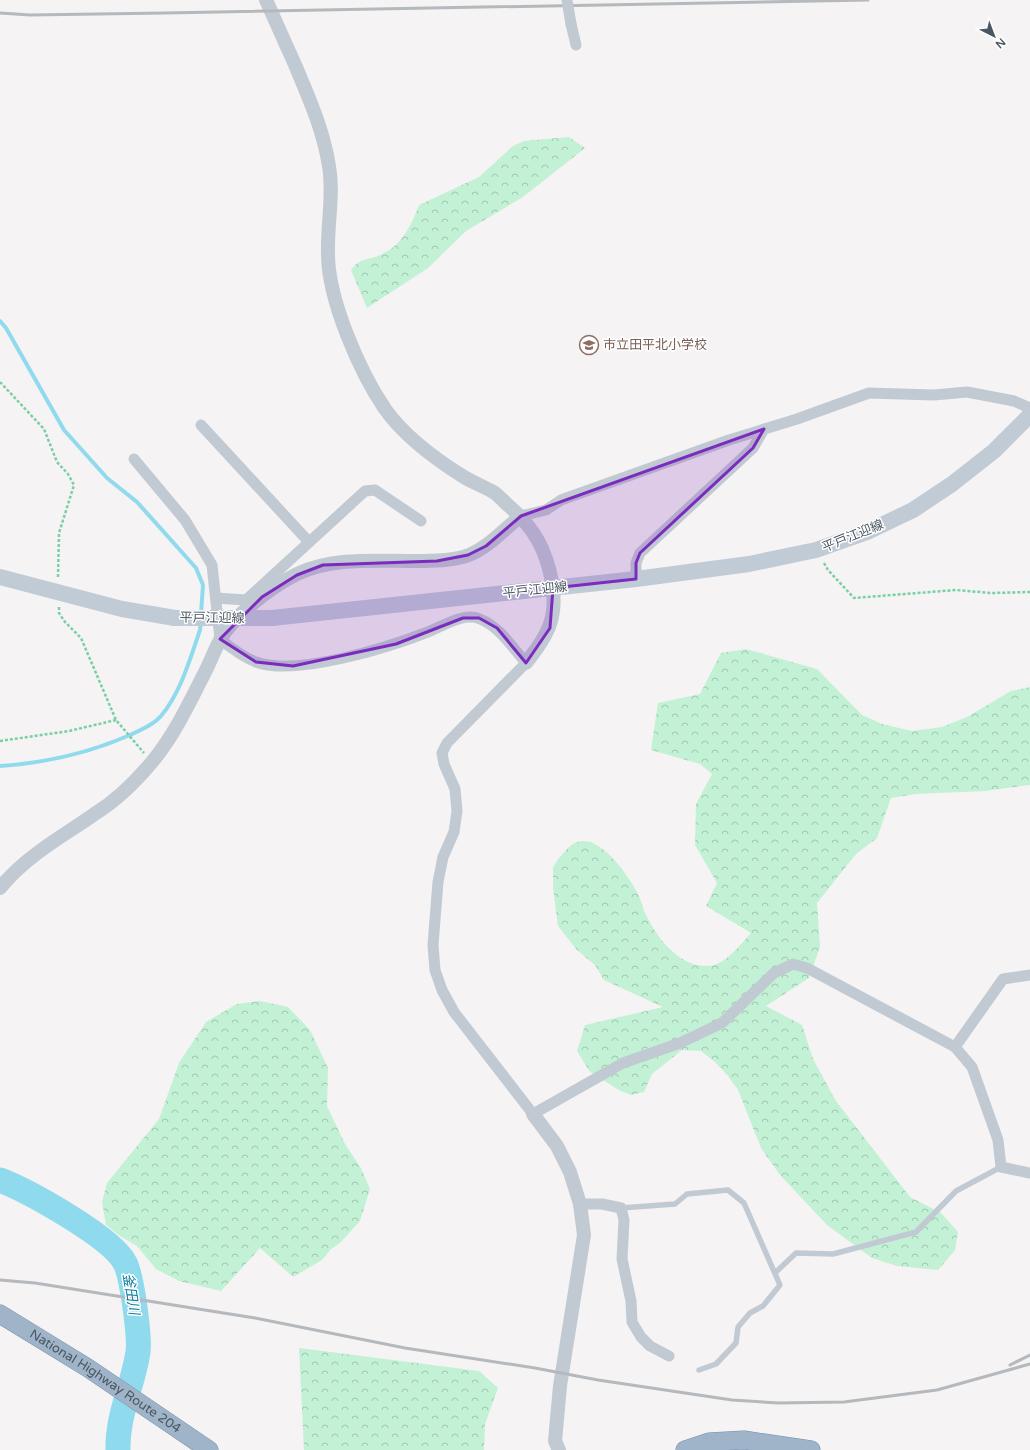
<svg xmlns="http://www.w3.org/2000/svg" width="1030" height="1450" viewBox="0 0 1030 1450" font-family="'Varela Round','Noto Sans JP',sans-serif">
  <defs>
    <pattern id="forest-crowns" width="20" height="18" patternUnits="userSpaceOnUse"><rect width="20" height="18" fill="#c3f1d5"/><path d="M2 6a3 3 0 1 1 6 0M12 15a3 3 0 1 1 6 0" fill="none" stroke="#a0c6b0"/></pattern>
  </defs>
  <rect width="100%" height="100%" fill="#f5f3f3"/>
  <g fill="url(#forest-crowns)">
    <path d="M 569,137 L 585,148 L 523,197 L 466,231 L 428,268 L 367,308 L 351,270 C 361,257 367,261 380,255 C 401,247 412,224 419,205 L 479,177 L 513,146 L 524,141 Z"/>
    <path d="M 746,649 L 817,669 L 862,715 L 882,724 L 912,731 L 942,727 L 967,717 L 1011,691 L 1030,687 L 1030,785 L 985,791 L 915,794 L 891,798 L 877,838 L 856,854 L 817,903 L 820,947 L 809,978 L 766,1006 L 802,1025 L 813,1059 L 836,1101 L 910,1197 L 941,1213 L 958,1232 L 955,1250 L 938,1270 L 897,1266 L 872,1258 L 827,1225 L 780,1175 L 761,1148 L 738,1090 L 728,1076 L 715,1062 L 701,1051 L 682,1050 L 652,1074 L 644,1092 L 631,1095 L 619,1090 L 590,1072 L 577,1051 L 585,1025 L 663,1007 L 604,980 L 595,965 L 577,950 L 558,926 L 553,888 L 553,867 C 558,860 565,849 573,844 C 597,829 627,874 637,892 C 641,899 642,907 646,915 C 656,935 671,956 693,964 C 700,966 710,967 717,964 C 730,958 741,944 751,933 L 706,906 L 717,883 L 695,845 L 696,804 L 712,774 L 700,764 L 651,750 L 658,703 L 700,694 L 721,653 Z"/>
    <polygon points="260,1001 288,1007 310,1030 328,1068 327,1106 345,1144 361,1168 370,1189 360,1221 340,1243 331,1249 322,1260 293,1277 260,1248 221,1291 179,1281 156,1269 137,1246 120,1236 106,1225 102,1202 107,1183 159,1119 179,1063 206,1022 237,1004"/>
    <polygon points="299,1348 479,1371 498,1388 485,1424 484,1450 304,1450"/>
  </g>
  <g fill="none" stroke-linecap="round" stroke-linejoin="round">
    <g stroke="#90daee" stroke-width="4">
      <polyline points="0,321 6,328 64,430 107,478 137,502 196,568 203,585 201,614"/>
      <path d="M 0,766 C 45,763 89,753 130,735 C 141,730 153,725 161,716 C 181,692 190,659 200,630 L 201,621"/>
    </g>
    <path stroke="#90daee" stroke-width="25" d="M 0,1180 C 28,1191 112,1237 125,1263 C 132,1276 140,1337 138,1352 C 133,1386 117,1415 118,1450"/>
    <defs>
      <g id="trunk">
        <path id="s1" d="M 0,1314 L 88,1368 L 209,1450"/>
        <polyline points="685,1450 709,1442 744,1440 811,1450"/>
      </g>
    </defs>
    <use href="#trunk" stroke="#7690ad" stroke-width="19"/>
    <g stroke="#7ad0a6" stroke-width="2.5" stroke-dasharray="3 2" stroke-linecap="butt">
      <polyline points="0,382 44,429 57,462 68,474 74,485 59,533 58,578"/>
      <polyline points="824,563 828,570 854,598 956,590 991,593 1030,592"/>
      <polyline points="59,607 59,613 65,622 81,638 116,720 144,753"/>
      <polyline points="0,741 69,731 116,720"/>
    </g>
    <g stroke="#c1cad2" stroke-width="5.5">
      <polyline points="621,1208 675,1204 687,1194 728,1190 744,1203 780,1285 763,1306 750,1313 738,1327 736,1343 716,1364 699,1370"/>
      <polyline points="776,1272 796,1253 833,1254 916,1232 956,1191 1001,1167"/>
    </g>
    <g stroke="#c1cad2" stroke-width="11">
      <polyline points="571,24 576,45"/>
      <polyline points="201,425 309,542"/>
      <path d="M 134,459 L 185,520 L 212,565 L 220,639 C 231,648 243,657 256,662 C 296,677 389,647 428,632 C 443,626 464,612 480,619 C 500,627 512,647 526,663 L 447,743 L 442,753 L 444,764 L 455,789 L 457,811 L 454,832 L 443,857 L 438,882 L 433,945 L 435,970 L 442,990 L 454,1012 L 533,1114 L 623,1063 L 680,1043 L 722,1023 L 774,973 L 793,964 L 807,968 L 955,1047 L 972,1067 L 998,1140 L 1001,1167 L 1030,1173"/>
      <polyline points="521,516 546,510 561,500 729,440 797,419 869,393 934,395 967,392 1014,401 1030,408"/>
      <polyline points="636,579 636,563 640,553 753,448 764,429"/>
      <polyline points="216,598 246,600 365,491 375,490 421,521"/>
      <polyline points="955,1047 1003,979 1030,975"/>
      <polyline points="580,1204 602,1204 621,1208 624,1220 622,1259 631,1301 632,1322 641,1337 650,1346 669,1356"/>
    </g>
    <g stroke="#c1cad2" stroke-width="14">
      <path d="M 266,0 C 276,22 286,45 296,67 C 310,101 323,129 329,166 C 334,195 327,225 328,254 C 328,300 360,372 385,409 C 405,437 435,459 464,477 C 474,483 485,487 495,493 C 500,497 504,502 509,506 C 534,528 546,549 552,582 C 558,618 548,635 526,663"/>
      <path d="M 0,888 C 27,855 62,837 96,813 C 117,800 136,781 152,762 C 173,737 189,704 204,674 C 210,663 214,651 220,640 C 234,615 271,587 297,574 C 333,557 376,561 415,561 C 432,561 453,561 469,555 C 489,547 504,529 521,516"/>
      <polyline points="533,1114 557,1146 570,1172 580,1204 584,1235 560,1386 555,1441 559,1450"/>
    </g>
    <g stroke="#c1cbd6" stroke-width="16">
      <polyline points="0,577 122,609 175,618"/>
      <polyline points="272,618 636,579 749,564 816,550 867,532 913,510 952,484 994,451 1030,415"/>
    </g>
    <use href="#trunk" stroke="#9fb4c9" stroke-width="18"/>
    <g stroke="#b5b8bd" stroke-width="3">
      <polyline points="0,13 30,15 165,13 868,0"/>
      <polyline points="0,1280 35,1283 255,1318 405,1348 535,1368 598,1380 732,1400 778,1403 844,1402 937,1390 1030,1364"/>
      <polyline points="1010,1365 1030,1355"/>
    </g>
    <polyline stroke="#c1cad2" stroke-width="11" points="567,0 571,24"/>
    <polyline stroke="#c1cbd6" stroke-width="16" points="175,618 272,618"/>
  </g>
  <path fill="#7b2cbf" fill-opacity="0.2" stroke="#7b2cbf" stroke-width="3" stroke-linejoin="round" d="M 764,429 L 753,448 L 640,553 L 636,563 L 636,579 L 553,588 L 550,628 L 526,663 L 497,628 L 479,618 L 463,618 L 396,644 L 293,666 L 256,662 L 220,639 L 262,597 L 297,575 L 323,565 L 437,561 L 468,555 L 486,546 L 521,516 Z"/>
  <defs>
    <symbol id="school-ring" viewBox="-11 -11 22 22"><circle r="9.5" fill="#fff" stroke="#8d6e63" stroke-width="1.5"/><path d="M0-5L7-2L0 1L-7-2ZM-4 1L0 2.5L4 1V4Q0 6-4 4Z" fill="#8d6e63"/></symbol>
  </defs>
  <g fill-rule="evenodd">
    <use href="#school-ring" x="578" y="334" width="22" height="22"/>
  </g>
  <g text-anchor="middle" dominant-baseline="central" stroke-width="3" stroke-linejoin="round" paint-order="stroke">
    <g font-size="13" fill="#785e54" stroke="#fff" text-anchor="start">
      <text x="603" y="345">市立田平北小学校</text>
    </g>
    <g font-size="13" fill="#4a5661" stroke="#fff">
      <text transform="translate(853 536) rotate(-22)">平戸江迎線</text>
      <text transform="translate(535 590) rotate(-6)">平戸江迎線</text>
      <text transform="translate(212 618) rotate(1)">平戸江迎線</text>
      <text stroke="none"><textPath href="#s1" startOffset="125">National Highway Route 204</textPath></text>
    </g>
    <g font-size="14" font-style="italic" fill="#0c7c9b" stroke="#fff">
      <text transform="translate(131 1294) rotate(81)">釜田川</text>
    </g>
  </g>
  <g transform="translate(994 36) rotate(138)" stroke="#ffffff" stroke-width="3" paint-order="stroke">
  <path d="M0-3L7 15L0 10L-7 15Z" fill="#4a5661"/>
  <text y="-6" font-size="11" font-weight="bold" text-anchor="middle" fill="#4a5661">N</text>
  </g>
</svg>
